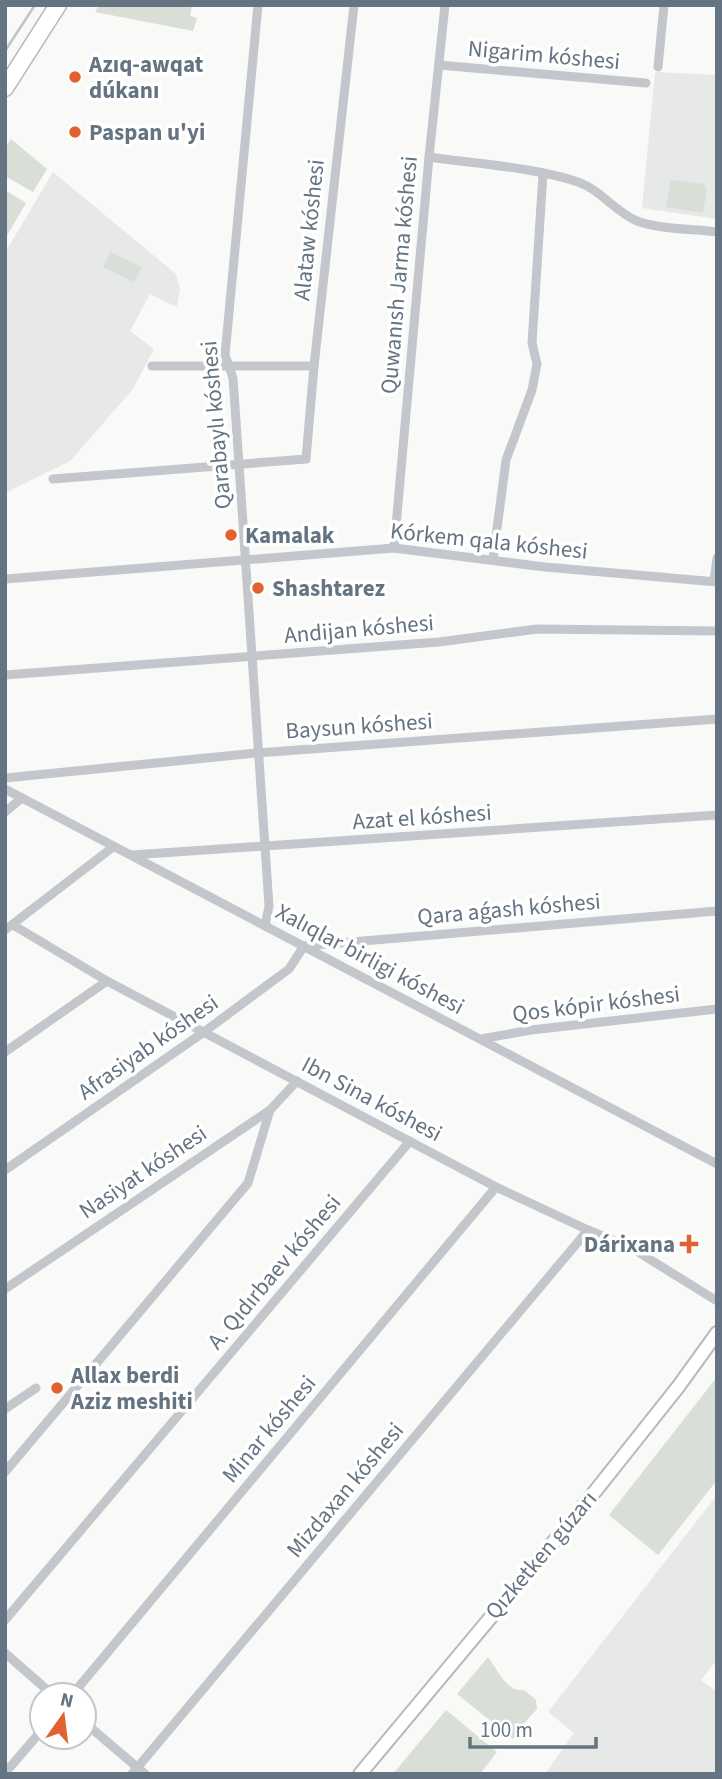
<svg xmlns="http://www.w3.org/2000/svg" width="722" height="1779" viewBox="0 0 722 1779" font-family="'Source Sans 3',sans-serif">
  <rect width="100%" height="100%" fill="#f9f9f7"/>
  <g fill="#e7e8e8">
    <polygon points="655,72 717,75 717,219 642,208"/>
    <polygon points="53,172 176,274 180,289 177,307 150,294 130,331 154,349 133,389 70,461 5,493 5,253"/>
    <polygon points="717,1495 717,1660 701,1680 717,1692 717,1774 545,1774 574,1733 548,1712"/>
  </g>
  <g fill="#d9ded6">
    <polygon points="99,5 192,5 190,16 197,18 193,31 95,12"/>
    <polygon points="11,139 47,169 33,192 5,176 5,148"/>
    <polygon points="671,180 704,184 707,190 703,213 666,207"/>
    <polygon points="5,190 26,203 5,239"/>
    <polygon points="110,252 142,267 134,282 103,267"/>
    <polygon points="717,1377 717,1480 658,1555 609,1515"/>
    <path d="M 488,1657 C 497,1669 507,1693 524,1690 L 536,1700 L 537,1709 L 518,1730 L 513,1739 L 457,1694 Z"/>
    <polygon points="446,1710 497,1752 480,1774 393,1774"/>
  </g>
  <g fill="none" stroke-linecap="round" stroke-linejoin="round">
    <polyline stroke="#bcc6cb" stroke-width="2.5" points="5,51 35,5"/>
    <defs>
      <polyline id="secondary" points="360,1774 581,1509 678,1387 717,1333"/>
      <polyline id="highway" points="5,88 58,5"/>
    </defs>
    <use href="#secondary" stroke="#b5babf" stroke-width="16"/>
    <use href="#highway" stroke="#b4b8bc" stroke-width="19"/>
    <g stroke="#c3c7cb" stroke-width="9">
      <polyline points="258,5 225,355 233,378 239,465 269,906 265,926"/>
      <polyline points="439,65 646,83"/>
      <polyline points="658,67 664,5"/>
      <path d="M 429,157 C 476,164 534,167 578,182 C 601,190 615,212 637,221 C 658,229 693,229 717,232"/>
      <polyline points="152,366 314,366"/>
      <polyline points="53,479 306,459 314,366 354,5"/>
      <polyline points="394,548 429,157 445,5"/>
      <polyline points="493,559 506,460 532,390 537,364 532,343 543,174"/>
      <polyline points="5,579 394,548 545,567 717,582"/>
      <polyline points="714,581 717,558"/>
      <polyline points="5,675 439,642 537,629 717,631"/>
      <polyline points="5,778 257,753 717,719"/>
      <polyline points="5,789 717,1164"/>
      <polyline points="5,812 22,798"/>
      <polyline points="132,855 717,815"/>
      <polyline points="13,925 107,981 496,1187 588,1230 630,1247 717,1301"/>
      <polyline points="5,930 113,847"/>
      <polyline points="481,1039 531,1030 717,1009"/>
      <polyline points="5,1052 107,981"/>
      <polyline points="5,1170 204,1032 289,969 304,946 717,911"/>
      <polyline points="5,1289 270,1110 297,1081"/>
      <polyline points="5,1409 36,1388"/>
      <polyline points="5,1472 248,1183 270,1110"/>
      <polyline points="5,1620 410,1141"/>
      <polyline points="5,1653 53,1695"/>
      <polyline points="72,1695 496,1187"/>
      <polyline points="84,1722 145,1774"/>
      <polyline points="5,1773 42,1730"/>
      <polyline points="132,1774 588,1230"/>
    </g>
    <use href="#secondary" stroke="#fff" stroke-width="12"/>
    <use href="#highway" stroke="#fff" stroke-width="16"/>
  </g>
  <g fill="#e16230" stroke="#fff" stroke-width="2.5">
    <circle cx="75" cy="77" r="7"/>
    <circle cx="75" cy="132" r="7"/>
    <circle cx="231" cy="535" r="7"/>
    <circle cx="258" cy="588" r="7"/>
    <path d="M685.5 1233.5h7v7h7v7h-7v7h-7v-7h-7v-7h7z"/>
    <circle cx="57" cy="1388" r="7"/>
  </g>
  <g text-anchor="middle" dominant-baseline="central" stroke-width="7" stroke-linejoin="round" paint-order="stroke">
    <g font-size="23" fill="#657482" stroke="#fff">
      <text transform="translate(544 55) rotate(5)">Nigarim kóshesi</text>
      <text transform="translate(309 230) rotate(-84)">Alataw kóshesi</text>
      <text transform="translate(399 275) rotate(-85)">Quwanısh Jarma kóshesi</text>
      <text transform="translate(216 425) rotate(-95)">Qarabaylı kóshesi</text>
      <text transform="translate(489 541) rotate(6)">Kórkem qala kóshesi</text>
      <text transform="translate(359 629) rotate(-5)">Andijan kóshesi</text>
      <text transform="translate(359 726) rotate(-4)">Baysun kóshesi</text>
      <text transform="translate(422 817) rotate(-4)">Azat el kóshesi</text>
      <text transform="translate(509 909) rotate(-5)">Qara aǵash kóshesi</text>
      <text transform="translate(370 959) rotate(28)">Xalıqlar birligi kóshesi</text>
      <text transform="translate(596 1004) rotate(-7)">Qos kópir kóshesi</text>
      <text transform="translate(148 1047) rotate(-35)">Afrasiyab kóshesi</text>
      <text transform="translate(372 1099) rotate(28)">Ibn Sina kóshesi</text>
      <text transform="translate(143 1172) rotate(-34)">Nasiyat kóshesi</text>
      <text transform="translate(274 1272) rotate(-50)">A. Qıdırbaev kóshesi</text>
      <text transform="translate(269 1429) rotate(-50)">Minar kóshesi</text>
      <text transform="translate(345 1490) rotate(-50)">Mizdaxan kóshesi</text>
      <text transform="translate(541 1555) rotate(-50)">Qızketken gúzarı</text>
    </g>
    <g font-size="23" font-weight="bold" fill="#657482" stroke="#fff" text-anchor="start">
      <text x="89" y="64">Azıq-awqat<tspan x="89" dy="26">dúkanı</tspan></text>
      <text x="89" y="132">Paspan u'yi</text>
      <text x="245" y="535">Kamalak</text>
      <text x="272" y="588">Shashtarez</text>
      <text x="675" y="1244" text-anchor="end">Dárixana</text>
      <text x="71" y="1375">Allax berdi<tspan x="71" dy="26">Aziz meshiti</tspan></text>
    </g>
  </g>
  <rect width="722" height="1779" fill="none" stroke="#657482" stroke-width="14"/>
  <g transform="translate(63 1716) rotate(14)"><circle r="33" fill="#ffffff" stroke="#c1c7cd" stroke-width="2"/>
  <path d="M0-5L12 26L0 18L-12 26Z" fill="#e16230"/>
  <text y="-10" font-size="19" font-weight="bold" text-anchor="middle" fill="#657482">N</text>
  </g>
  <path d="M470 1737v10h126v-10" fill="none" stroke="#657482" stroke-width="3.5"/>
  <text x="480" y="1737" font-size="21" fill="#657482" stroke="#ffffff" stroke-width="5" paint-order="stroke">100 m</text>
</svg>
